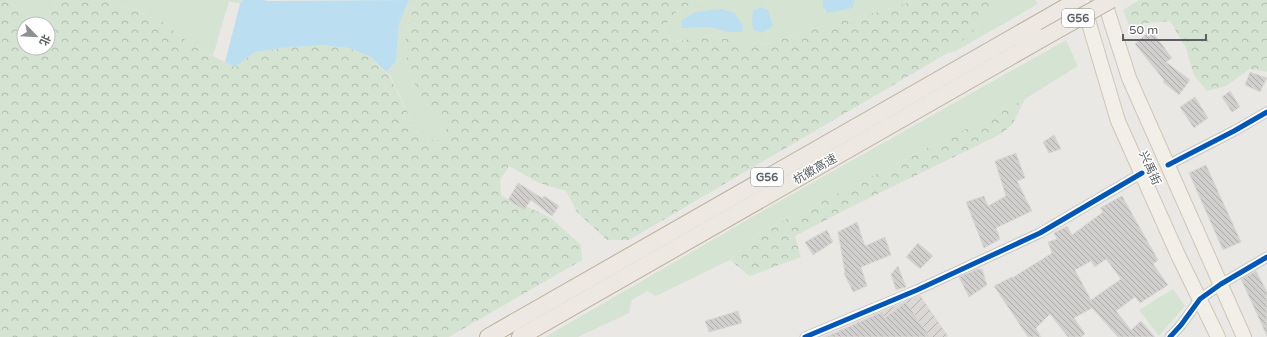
<svg xmlns="http://www.w3.org/2000/svg" width="1267" height="337" viewBox="0 0 1267 337" font-family="'Varela Round','Noto Sans SC',sans-serif">
  <defs>
    <pattern id="industrial-furrows" width="10" height="10" patternUnits="userSpaceOnUse"><rect width="10" height="10" fill="#dad7d5"/><path d="M-1 1l2-2M0 10L10 0M9 11l2-2" fill="none" stroke="#b4b2b0"/></pattern>
    <pattern id="forest-crowns" width="20" height="18" patternUnits="userSpaceOnUse"><rect width="20" height="18" fill="#d5e4d2"/><path d="M2 6a3 3 0 1 1 6 0M12 15a3 3 0 1 1 6 0" fill="none" stroke="#b0bcae"/></pattern>
    <pattern id="building-back-hatch" width="6" height="6" patternUnits="userSpaceOnUse"><rect width="6" height="6" fill="#d1cfce"/><path d="M-1 5l2 2M0 0l6 6M5-1l2 2" fill="none" stroke="#adabab"/></pattern>
  </defs>
  <rect width="100%" height="100%" fill="#eae8e5"/>
  <polygon fill="url(#industrial-furrows)" points="920,295 948,336 947,337 823,337"/>
  <g fill="#d5e4d2">
    <polygon points="7,0 56,0 42,24 36,24"/>
    <polygon points="106,0 243,0 240,4 229,1 213,56 193,46 164,23 138,12"/>
    <polygon points="409,0 417,0 405,31 418,94 447,128 436,144 413,124 391,77 386,72 396,62 399,24"/>
    <polygon points="703,0 916,0 886,10 811,29 765,45 734,41 711,35 674,42 662,29 677,11"/>
    <polygon points="995,0 1035,0 1038,4 956,51 946,54 976,29"/>
    <polygon points="1066,40 1078,66 1025,99 759,233 730,260 656,296 647,291 632,300 629,313 578,337 545,337 780,201"/>
    <polygon points="1173,289 1185,306 1159,336 1139,310"/>
  </g>
  <g fill="url(#forest-crowns)">
    <path d="M 0,0 L 7,0 L 36,24 L 24,24 L 24,48 L 48,48 L 48,24 L 42,24 L 56,0 L 106,0 L 138,12 L 164,23 L 193,46 L 235,67 L 255,52 L 282,48 L 322,45 L 349,48 L 371,57 L 390,77 L 413,124 L 436,143 L 447,128 L 418,94 L 407,59 L 405,31 L 417,0 L 703,0 L 677,11 L 662,29 L 674,42 L 711,35 L 734,41 L 765,45 L 811,29 L 886,10 L 916,0 L 996,0 C 987,23 964,39 946,54 L 629,240 L 607,240 L 577,212 L 566,191 L 539,183 L 509,166 L 500,180 L 501,195 L 512,202 L 530,208 L 551,218 L 581,245 L 582,260 L 449,337 L 0,337 Z"/>
    <polygon points="1139,0 1267,0 1267,72 1250,69 1226,86 1207,91 1194,75 1186,48 1170,21 1129,25 1123,10"/>
    <polygon points="1025,99 1012,125 1001,134 855,205 795,236 801,257 750,276 730,260 759,233"/>
  </g>
  <g fill="#bcdef1">
    <polygon points="243,0 263,0 268,1 409,0 399,24 396,62 386,72 371,57 349,48 322,45 282,48 255,52 235,67 225,62 240,4"/>
    <polygon points="823,0 854,0 853,8 827,13 823,6"/>
    <polygon points="761,7 768,10 773,26 762,33 754,30 752,23 753,11"/>
    <polygon points="721,9 735,13 743,26 742,32 729,32 710,27 681,28 682,20 696,12"/>
  </g>
  <g fill="url(#building-back-hatch)" stroke="#d9d8d4" fill-rule="evenodd">
    <polygon points="1151,30 1172,58 1166,62 1190,80 1179,95 1163,82 1164,80 1135,44"/>
    <polygon points="1250,72 1267,78 1260,92 1245,85"/>
    <polygon points="1230,91 1240,107 1232,112 1222,97"/>
    <polygon points="1195,97 1208,118 1194,128 1180,107"/>
    <polygon points="1054,135 1061,149 1049,153 1043,142"/>
    <polygon points="1016,153 1025,178 1017,181 1032,211 996,228 1000,239 984,248 966,202 984,196 988,206 1006,196 995,161"/>
    <polygon points="1206,165 1241,242 1223,250 1189,173"/>
    <polygon points="518,183 542,198 544,196 559,206 552,216 531,200 524,210 508,200"/>
    <path d="M 1122,196 L 1158,260 L 1153,264 L 1168,285 L 1140,303 L 1135,297 L 1116,311 L 1131,330 L 1141,321 L 1155,337 L 1118,337 L 1092,308 L 1074,318 L 1085,334 L 1081,337 L 1068,337 L 1050,314 L 1036,328 L 1041,337 L 1028,337 L 994,286 L 1012,277 L 1012,278 L 1052,253 L 1048,242 L 1057,239 L 1054,233 L 1067,226 L 1072,235 L 1103,212 L 1100,208 ZM 1106,259 L 1121,279 L 1091,300 L 1075,270 L 1091,261 L 1095,267 Z"/>
    <polygon points="857,222 865,246 885,237 891,255 861,267 867,286 853,292 844,273 845,273 838,232"/>
    <polygon points="827,230 833,242 813,255 805,242"/>
    <polygon points="918,243 933,256 920,269 906,257"/>
    <polygon points="898,266 906,287 896,290 891,274"/>
    <polygon points="978,269 982,269 987,285 969,297 959,277"/>
    <polygon points="1256,271 1267,292 1267,336 1241,279"/>
    <polygon points="906,302 930,337 826,337 882,312 885,318"/>
    <polygon points="738,311 742,323 709,332 705,321"/>
  </g>
  <g fill="none" stroke-linecap="round" stroke-linejoin="round">
    <defs>
      <g id="minor">
        <polyline points="1168,165 1234,131 1267,112"/>
        <polyline points="805,337 917,290 1040,233 1142,173"/>
        <polyline points="1170,337 1181,325 1200,299 1221,284 1267,257"/>
      </g>
      <g id="primary">
        <polyline points="1082,0 1118,121 1178,255 1218,337"/>
        <polyline points="1104,0 1129,78 1244,337"/>
      </g>
      <g id="motorway">
        <polyline points="488,337 1078,0"/>
        <polyline points="520,337 1045,37"/>
      </g>
    </defs>
    <use href="#minor" stroke="#c4c5c5" stroke-width="11"/>
    <use href="#primary" stroke="#d0c6b5" stroke-width="16"/>
    <use href="#motorway" stroke="#bdae96" stroke-width="18"/>
    <use href="#minor" stroke="#fcfcfb" stroke-width="9"/>
    <use href="#primary" stroke="#f1efe8" stroke-width="14"/>
    <use href="#motorway" stroke="#ede9e2" stroke-width="16"/>
    <defs>
      <polyline id="motorway-bridge" points="1045,37 1111,0"/>
    </defs>
    <use href="#motorway-bridge" stroke="#bdae96" stroke-width="18" stroke-linecap="butt"/>
    <use href="#motorway-bridge" stroke="#ede9e2" stroke-width="16"/>
    <defs>
      <g id="cycleway">
        <polyline points="1168,165 1234,131 1267,112"/>
        <polyline points="805,337 917,290 1040,233 1142,173"/>
        <polyline points="1170,337 1181,325 1200,299 1221,284 1267,257"/>
      </g>
    </defs>
    <use href="#cycleway" stroke="#fff" stroke-width="8"/>
    <use href="#cycleway" stroke="#0057b8" stroke-width="5"/>
  </g>
  <g text-anchor="middle" dominant-baseline="central" stroke-width="3" stroke-linejoin="round" paint-order="stroke">
    <g fill="#fff" stroke="#8c8f91" stroke-width="1">
      <rect x="1062" y="9" width="32" height="18" rx="3"/>
      <rect x="751" y="168" width="32" height="18" rx="3"/>
    </g>
    <g font-size="11" font-weight="bold" fill="#5b5f62">
      <text x="1078" y="18">G56</text>
      <text x="767" y="177">G56</text>
    </g>
    <g font-size="12" fill="#5b5f62" stroke="#fff">
      <text transform="translate(1150 168) rotate(66)">兴禹街</text>
      <text transform="translate(815 169) rotate(-30)">杭徽高速</text>
    </g>
  </g>
  <g transform="translate(36 36) rotate(114)"><circle r="19" fill="#ffffff" stroke="#bdbfc0"/>
  <path d="M0-3L7 15L0 10L-7 15Z" fill="#8d8f90"/>
  <text y="-6" font-size="11" font-weight="bold" text-anchor="middle" fill="#5b5f62">北</text>
  </g>
  <path d="M1123 34v6h83v-6" fill="none" stroke="#5b5f62" stroke-width="2"/>
  <text x="1129" y="34" font-size="12" fill="#5b5f62" stroke="#ffffff" stroke-width="3" paint-order="stroke">50 m</text>
</svg>
